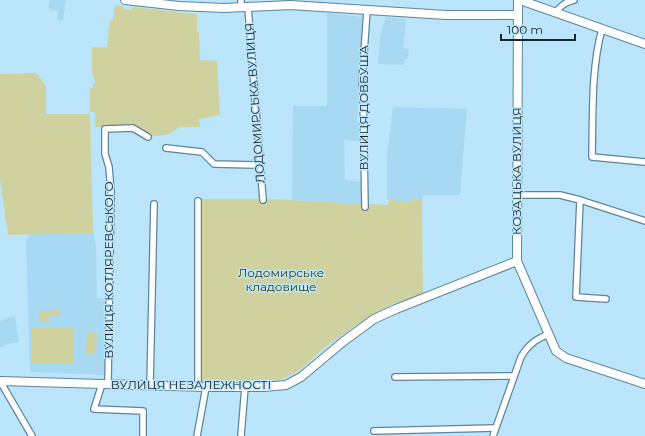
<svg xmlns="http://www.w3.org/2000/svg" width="645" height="436" font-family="Montserrat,sans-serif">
<rect width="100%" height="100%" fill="#bbe5fa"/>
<g fill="#a8d9f2">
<polygon points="50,0 66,0 63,21 57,20 58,11 51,10 48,7"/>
<polygon points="327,13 364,17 358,93 359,94 357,121 360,122 361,141 344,140 345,180 362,182 362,204 292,200 293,106 327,106"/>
<polygon points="386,17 406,19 403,48 409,49 408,59 405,59 404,65 378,64 380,37"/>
<polygon points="393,107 467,109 460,195 423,195 422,200 413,200 412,202 396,201 387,199 387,155"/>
<polygon points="94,233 95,244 96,244 97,298 107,298 105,375 30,372 26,241 30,234"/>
<polygon points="15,317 19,342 7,344 0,348 0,321 6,318"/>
</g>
<g fill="#cfd19e">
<polygon points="115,5 123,6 123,9 132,10 132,7 197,14 197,31 199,32 200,60 217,61 220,115 199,119 200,127 179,127 169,134 157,136 147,135 134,127 95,127 95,112 90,112 90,88 93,88 93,83 96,83 92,74 92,47 107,47 110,20 113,20"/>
<polygon points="36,73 46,86 46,114 90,114 93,233 8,235 0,180 0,74"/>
<path d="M200 199H269L388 205 389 199H396V201L412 202V200H422L423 294C413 298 403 300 393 304 370 315 349 330 328 345 310 359 302 373 279 380L201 382Z"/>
<polygon points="60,310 60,316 49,315 49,322 39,322 39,311"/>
<rect x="32" y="328" width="41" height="35"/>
<polygon points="87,332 97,333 96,353 86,353"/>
</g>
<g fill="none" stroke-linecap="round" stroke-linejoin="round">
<defs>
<g id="street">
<polyline points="241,7 241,0"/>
<polyline points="248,7 263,200"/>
<path d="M555 13C561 6 565 2 574 0"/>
<path d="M602 29C591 68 593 116 592 157L645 162"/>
<polyline points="166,148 202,152 214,164 260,165"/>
<polyline points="517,195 560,195 580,200 645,221"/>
<polyline points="580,200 576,297 606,299"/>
<polyline points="198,201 198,387"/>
<polyline points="365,207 363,92 362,82 367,10"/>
<polyline points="395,377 514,376"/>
<polyline points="0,381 32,436"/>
<polyline points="102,384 94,409 143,411 143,436"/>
<polyline points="108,384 111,192 109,167 105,154 105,129 133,128 148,137"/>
<polyline points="150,386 154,204"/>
<polyline points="374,431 495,428"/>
<polyline points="197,436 206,387"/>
<polyline points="241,436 245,387"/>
<path d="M493 436 521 357C528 345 536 339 549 334"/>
</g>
<g id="secondary">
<polyline points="125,0 179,6 224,8 290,5 446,15 518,15"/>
<polyline points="518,0 517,261 556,351 566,358 645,384"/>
<polyline points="0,381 206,387 263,387 286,385 301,377 344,341 374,319 396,309 517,261"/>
</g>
<polyline id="primary" points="520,0 645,44"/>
</defs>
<use href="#street" stroke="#5e8598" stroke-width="8"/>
<use href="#secondary" stroke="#5e8598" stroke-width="10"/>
<use href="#primary" stroke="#5e8598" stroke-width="10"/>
<use href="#street" stroke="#fff" stroke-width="5.5"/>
<use href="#secondary" stroke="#fff" stroke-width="8"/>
<use href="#primary" stroke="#fff" stroke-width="8"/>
</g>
<g text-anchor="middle" stroke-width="3" stroke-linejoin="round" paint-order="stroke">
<g font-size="12" fill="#17272f" stroke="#bbe5fa">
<text transform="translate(255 103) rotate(-94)" y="4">ЛОДОМИРСЬКА ВУЛИЦЯ</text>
<text transform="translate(364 108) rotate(-90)" y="4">ВУЛИЦЯ ДОВБУША</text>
<text transform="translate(517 171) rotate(-90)" y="4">КОЗАЦЬКА ВУЛИЦЯ</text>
<text transform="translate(109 270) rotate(-90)" y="4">ВУЛИЦЯ КОТЛЯРЕВСЬКОГО</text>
<text x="191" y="389">ВУЛИЦЯ НЕЗАЛЕЖНОСТІ</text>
</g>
<g font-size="12" fill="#3d3d00" stroke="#bbe5fa">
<text x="281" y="277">Лодомирське<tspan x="281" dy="14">кладовище</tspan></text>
</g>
</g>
<path d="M501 34v6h74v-6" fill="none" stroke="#17272f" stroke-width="2"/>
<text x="507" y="34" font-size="12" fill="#17272f" stroke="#bbe5fa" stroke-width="3" paint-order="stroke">100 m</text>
</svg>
